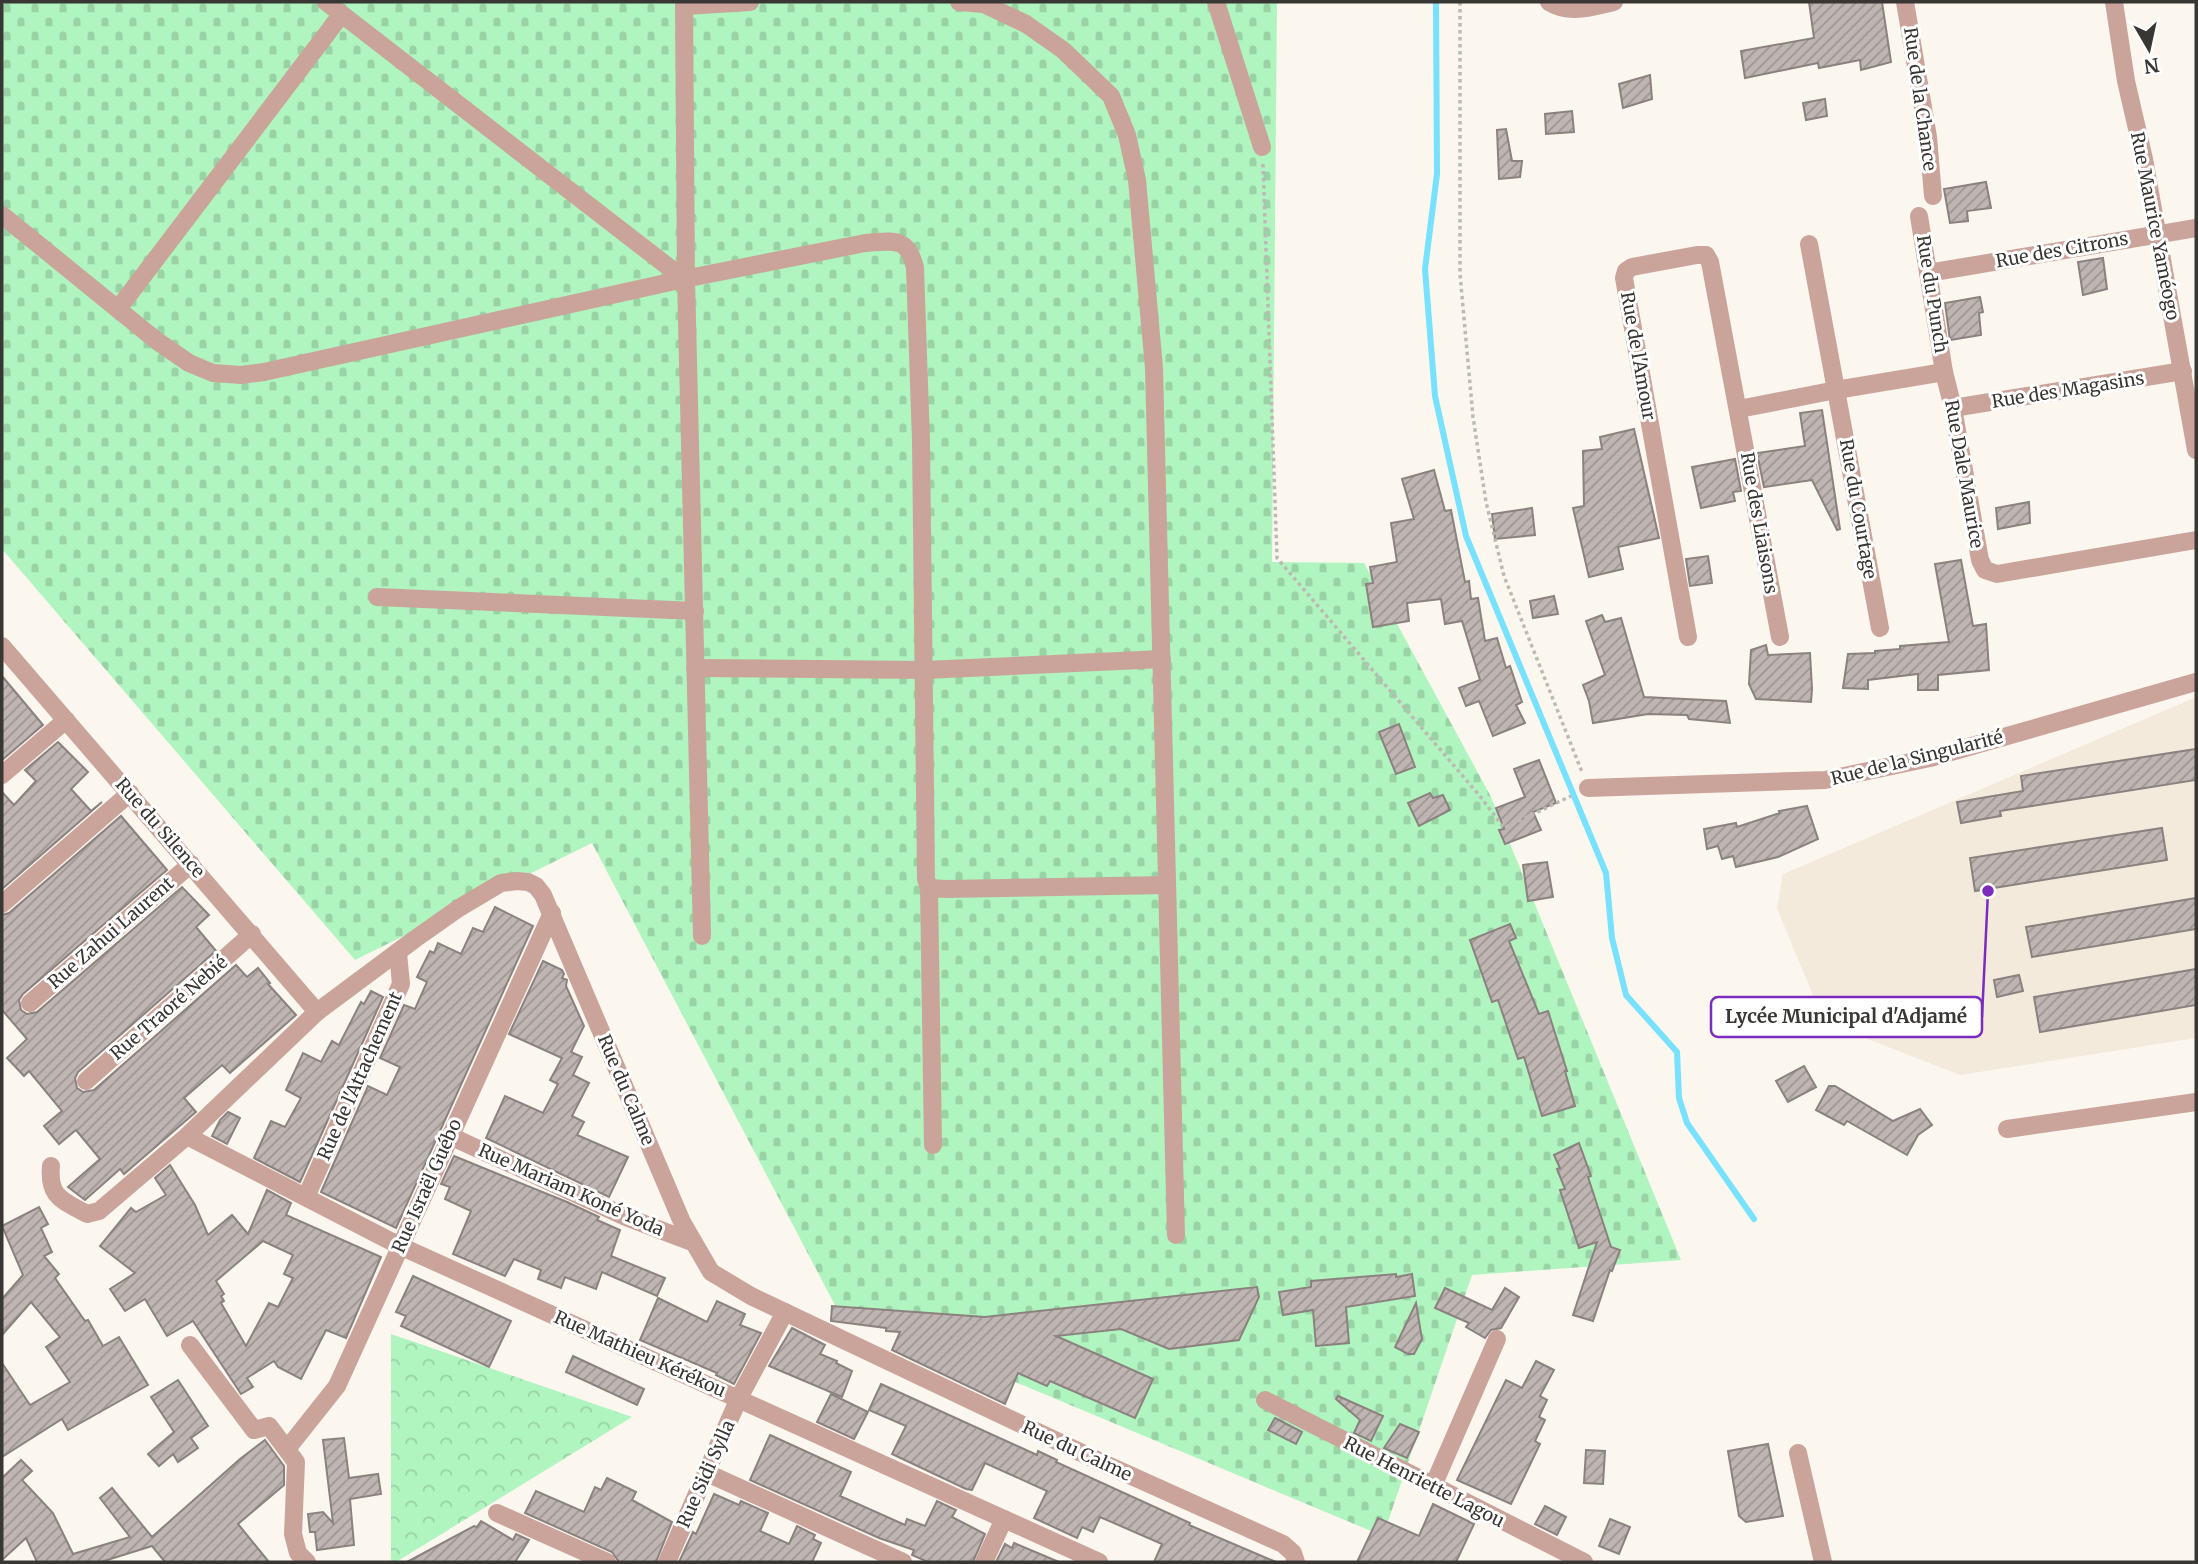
<svg xmlns="http://www.w3.org/2000/svg" width="2198" height="1564" font-family="Merriweather,serif">
<defs>
<pattern id="forest-crowns" width="20" height="18" patternUnits="userSpaceOnUse" patternTransform="scale(1.75)"><rect width="20" height="18" fill="#b0f4bf"/><path d="M2 6a3 3 0 1 1 6 0M12 15a3 3 0 1 1 6 0" fill="none" stroke="#98d2a5"/></pattern>
<pattern id="cemetery-stones" width="16" height="16" patternUnits="userSpaceOnUse" patternTransform="scale(1.75)"><rect width="16" height="16" fill="#b0f4bf"/><path d="M2 7V4a2 2 0 0 1 4 0v3zM10 15v-3a2 2 0 0 1 4 0v3z" fill="#98d2a5"/></pattern>
<pattern id="building-hatch" width="6" height="6" patternUnits="userSpaceOnUse" patternTransform="scale(1.75)"><rect width="6" height="6" fill="#bfb6b3"/><path d="M-1 1l2-2M0 6l6-6M5 7l2-2" fill="none" stroke="#9c9592"/></pattern>
</defs>
<rect width="100%" height="100%" fill="#fbf6ee"/>
<polygon fill="#f3eadc" points="2196,697 2196,1038 1960,1075 1824,1022 1777,908 1783,874"/>
<polygon fill="url(#forest-crowns)" points="391,1334 632,1417 396,1562 391,1562"/>
<polygon fill="url(#cemetery-stones)" points="2,2 1277,2 1272,562 1364,563 1490,795 1681,1260 1472,1275 1383,1536 836,1307 592,843 355,960 2,549"/>
<g fill="none" stroke-linecap="round" stroke-linejoin="round">
<polyline stroke="#78e1fd" stroke-width="6" points="1436,2 1437,174 1425,269 1435,396 1466,536 1606,873 1612,938 1626,995 1677,1052 1679,1098 1687,1123 1754,1219"/>
</g>
<g fill="url(#building-hatch)" stroke="#8b827f" stroke-width="2" fill-rule="evenodd">
<polygon points="1809,2 1882,2 1891,62 1861,70 1860,60 1819,68 1818,63 1745,78 1741,51 1814,38"/>
<polygon points="1650,75 1652,99 1623,108 1619,84"/>
<polygon points="1825,99 1827,116 1806,120 1803,103"/>
<polygon points="1572,111 1574,132 1546,134 1545,114"/>
<polygon points="1506,129 1512,161 1522,161 1520,177 1499,179 1497,130"/>
<polygon points="1986,182 1991,208 1967,211 1968,221 1950,223 1944,189"/>
<polygon points="2103,258 2107,289 2083,295 2078,262"/>
<polygon points="1980,297 1983,312 1979,313 1981,335 1950,340 1945,303"/>
<polygon points="1822,410 1840,529 1837,530 1812,480 1764,487 1757,453 1805,446 1800,413"/>
<polygon points="1634,429 1659,538 1618,547 1623,569 1589,577 1573,508 1584,506 1583,451 1602,449 1600,437"/>
<polygon points="1735,459 1741,491 1733,492 1735,501 1701,508 1692,467"/>
<polygon points="1434,470 1445,511 1451,510 1465,582 1469,581 1471,599 1478,598 1485,641 1497,638 1506,668 1510,666 1522,702 1516,705 1525,723 1493,736 1479,701 1466,706 1459,688 1480,680 1462,621 1445,624 1441,599 1407,603 1409,621 1373,627 1366,584 1373,583 1370,567 1397,562 1391,523 1414,519 1402,479"/>
<polygon points="2029,502 2030,523 1998,529 1996,508"/>
<polygon points="1532,508 1535,535 1495,539 1492,514"/>
<polygon points="1708,556 1712,583 1690,586 1686,559"/>
<polygon points="1961,560 1973,626 1986,624 1989,670 1938,675 1938,690 1918,690 1918,674 1868,680 1868,689 1843,688 1848,654 1875,653 1875,651 1900,649 1900,646 1949,642 1935,564"/>
<polygon points="1554,596 1558,614 1533,618 1530,601"/>
<polygon points="1602,615 1605,622 1621,618 1644,697 1726,701 1730,723 1689,719 1687,715 1648,714 1593,723 1589,701 1583,685 1605,675 1586,621"/>
<polygon points="1766,645 1768,655 1810,653 1812,689 1811,702 1756,699 1749,684 1751,650"/>
<polygon points="2,676 43,725 2,760"/>
<polygon points="1399,724 1415,767 1396,774 1379,732"/>
<polygon points="58,742 88,772 71,789 91,811 102,802 2,889 2,792 14,805 36,781 25,770"/>
<polygon points="2196,749 2196,780 2000,811 2001,816 1961,823 1957,802 2023,791 2021,776"/>
<polygon points="1539,760 1556,803 1533,812 1541,830 1505,844 1499,830 1504,829 1496,808 1525,797 1514,769"/>
<polygon points="1430,793 1433,798 1443,795 1450,810 1419,826 1408,803"/>
<polygon points="1807,806 1818,839 1778,857 1736,867 1733,856 1722,859 1718,846 1707,849 1704,829 1736,823 1737,827 1780,813 1779,811"/>
<polygon points="121,816 167,870 23,994 19,1000 21,1010 27,1014 37,1012 182,887 209,915 196,927 216,951 78,1072 75,1078 77,1088 83,1092 94,1090 236,965 247,977 258,968 270,983 268,984 296,1015 230,1073 222,1065 184,1098 196,1112 124,1174 120,1169 85,1200 68,1187 100,1159 76,1130 59,1144 44,1126 62,1111 29,1071 24,1076 7,1058 27,1039 2,1010 2,915 9,913"/>
<polygon points="2162,828 2167,860 1975,891 1970,858"/>
<polygon points="1547,862 1553,897 1528,901 1523,865"/>
<polygon points="2196,898 2196,929 2032,957 2026,927"/>
<polygon points="495,907 533,926 396,1228 321,1192 368,1086 387,1095 400,1067 380,1058 404,1005 415,1009 427,982 417,977 430,951 434,953 438,943 461,954 473,928 483,932"/>
<polygon points="1510,924 1516,938 1509,941 1539,1014 1548,1011 1567,1071 1565,1071 1575,1106 1542,1116 1524,1057 1518,1059 1498,1000 1492,1002 1470,940"/>
<polygon points="543,961 562,970 564,974 562,978 567,980 566,986 584,1026 571,1052 582,1057 573,1075 589,1083 572,1116 584,1122 577,1135 628,1157 609,1197 486,1138 505,1096 543,1113 558,1084 550,1080 562,1058 509,1034"/>
<polygon points="2196,969 2196,1005 2040,1032 2034,997"/>
<polygon points="2019,975 2023,991 1997,997 1994,980"/>
<polygon points="371,991 383,997 300,1182 254,1158 271,1121 285,1127 301,1098 286,1090 303,1053 321,1062 332,1041 339,1045 361,1002 364,1004"/>
<polygon points="1804,1066 1816,1087 1788,1102 1776,1081"/>
<polygon points="1829,1086 1835,1086 1893,1121 1920,1109 1932,1125 1918,1135 1907,1155 1847,1121 1844,1125 1816,1110"/>
<polygon points="228,1112 240,1118 227,1144 212,1136 220,1120"/>
<polygon points="1579,1143 1591,1176 1588,1177 1611,1247 1620,1250 1612,1271 1610,1270 1593,1321 1573,1315 1597,1242 1579,1248 1560,1190 1565,1189 1557,1169 1560,1168 1554,1155"/>
<polygon points="454,1156 567,1202 599,1217 597,1220 620,1230 611,1256 665,1278 657,1296 602,1272 596,1289 565,1277 561,1288 538,1279 541,1270 514,1259 505,1276 453,1254 471,1211 445,1199 450,1187 441,1184"/>
<path d="M170 1165 195 1205 208 1235 232 1215 248 1234 267 1190 291 1203 286 1215 381 1257 346 1338 326 1330 301 1379 278 1367 274 1361 247 1378 253 1387 241 1394 193 1321 167 1336 145 1299 125 1311 110 1289 135 1273 100 1246 131 1208 136 1212 166 1195 155 1178ZM263 1241 293 1255 284 1274 293 1278 278 1307 269 1303 246 1346 221 1303 224 1301 221 1296 224 1294 216 1281Z"/>
<polygon points="39,1207 48,1224 41,1228 52,1252 44,1256 59,1274 55,1278 85,1321 88,1320 103,1346 119,1337 148,1385 68,1430 62,1419 2,1457 2,1363 30,1405 70,1382 46,1347 60,1337 31,1302 2,1335 2,1299 23,1275 2,1226"/>
<polygon points="1396,1274 1396,1277 1412,1274 1415,1296 1346,1307 1349,1343 1316,1346 1313,1310 1283,1315 1279,1292 1311,1287 1311,1281"/>
<polygon points="413,1276 511,1321 489,1367 401,1326 406,1316 396,1312"/>
<polygon points="1257,1287 1259,1297 1239,1340 1169,1349 1121,1329 1056,1336 1153,1379 1135,1418 1050,1381 1047,1386 1018,1373 1005,1404 892,1350 900,1332 886,1331 886,1328 831,1321 832,1306 985,1317"/>
<polygon points="1445,1288 1492,1310 1505,1288 1519,1297 1501,1328 1491,1330 1485,1338 1466,1327 1469,1323 1435,1308"/>
<polygon points="658,1298 707,1322 717,1301 745,1314 740,1325 761,1333 734,1384 716,1375 717,1373 640,1340"/>
<polygon points="1416,1303 1422,1339 1414,1354 1408,1354 1395,1347"/>
<polygon points="792,1328 825,1345 820,1354 837,1361 836,1363 852,1371 842,1397 769,1366"/>
<polygon points="573,1356 644,1389 637,1405 566,1372"/>
<polygon points="1536,1361 1554,1370 1540,1396 1547,1400 1539,1417 1545,1420 1535,1441 1540,1444 1511,1504 1457,1480 1506,1380 1522,1388"/>
<polygon points="178,1380 208,1426 191,1438 198,1448 178,1462 173,1454 159,1466 148,1454 174,1432 151,1397"/>
<polygon points="881,1384 1037,1455 1038,1451 1057,1460 1056,1462 1190,1523 1189,1525 1276,1562 1154,1562 1162,1544 1100,1517 1093,1532 1082,1527 1077,1538 1034,1518 1047,1491 985,1463 972,1490 966,1489 892,1454 906,1426 869,1410"/>
<polygon points="831,1394 868,1412 854,1439 817,1422"/>
<polygon points="1338,1396 1383,1416 1371,1441 1354,1433 1360,1420 1336,1399"/>
<polygon points="1275,1418 1302,1432 1296,1444 1268,1430"/>
<polygon points="1400,1424 1419,1432 1407,1458 1384,1448"/>
<polygon points="770,1435 851,1472 840,1496 905,1525 907,1519 925,1526 937,1501 956,1510 952,1517 985,1534 973,1562 928,1562 912,1555 914,1550 879,1538 750,1480"/>
<polygon points="344,1438 349,1478 378,1474 381,1494 350,1499 354,1545 317,1550 315,1532 310,1532 308,1514 323,1512 333,1523 323,1440"/>
<polygon points="265,1440 284,1466 284,1485 238,1524 269,1562 165,1562 152,1546 101,1562 37,1562 26,1538 2,1560 2,1478 21,1460 32,1471 22,1480 53,1513 73,1554 130,1537 100,1498 112,1488 152,1537 240,1459"/>
<polygon points="1768,1444 1783,1516 1746,1522 1739,1516 1728,1451"/>
<polygon points="1586,1450 1605,1451 1603,1484 1584,1483"/>
<polygon points="607,1478 636,1492 632,1500 672,1522 656,1562 619,1562 612,1552 525,1513 536,1491 584,1512 595,1487 601,1490"/>
<polygon points="714,1494 739,1505 741,1501 768,1513 760,1531 789,1544 797,1526 815,1535 813,1539 821,1543 812,1562 679,1562 693,1532 696,1534"/>
<polygon points="1433,1504 1474,1524 1456,1562 1357,1562 1378,1518 1419,1536"/>
<polygon points="1545,1506 1566,1517 1557,1535 1535,1524"/>
<polygon points="1610,1519 1630,1527 1619,1554 1599,1546"/>
<polygon points="481,1521 513,1540 516,1534 529,1540 515,1562 407,1562 474,1526 477,1527"/>
<polygon points="1014,1543 1059,1562 996,1562 1005,1544 1012,1548"/>
</g>
<g fill="none" stroke-linecap="round" stroke-linejoin="round">
<g stroke="#bdb9b3" stroke-width="3.5" stroke-dasharray="3.5 3.5" stroke-linecap="butt">
<polyline points="1460,2 1460,274 1473,417 1486,502 1504,576 1582,772"/>
<polyline points="1263,164 1277,558 1479,795 1504,828 1571,796"/>
</g>
<g stroke="#caa49b" stroke-width="18">
<polyline points="326,2 684,279"/>
<polyline points="684,2 686,279 702,936"/>
<polyline points="959,2 984,4 1026,24 1063,50 1111,96 1127,135 1137,180 1154,368 1176,1235"/>
<polyline points="1216,2 1262,147"/>
<path d="M1549 2C1570 15 1591 7 1614 2"/>
<polyline points="1905,2 1928,137 1933,196"/>
<polyline points="2114,2 2126,81 2144,159 2196,450"/>
<polyline points="685,6 750,2"/>
<path d="M2 215 157 341 189 363 213 373 241 375 264 372 684 279 865 243C893 241 908 236 915 268L921 441 926 879 929 888 933 1145"/>
<polyline points="1919,216 1944,372"/>
<polyline points="1809,244 1880,628"/>
<polyline points="1928,273 2196,228"/>
<polyline points="118,309 341,15"/>
<polyline points="1953,408 2183,371"/>
<polyline points="1739,409 1836,390 1944,372 1953,408 1980,560 1985,570 1997,574 2196,540"/>
<polyline points="377,597 695,611"/>
<polyline points="1688,637 1624,278 1626,271 1632,267 1697,255 1706,255 1710,262 1780,637"/>
<polyline points="2,646 317,1012"/>
<polyline points="695,668 925,670 1162,659"/>
<polyline points="2,775 66,720"/>
<polyline points="1588,788 1825,780 1930,758 2196,682"/>
<polyline points="929,888 946,889 1166,885"/>
<polyline points="2,904 130,793"/>
<polyline points="30,1003 191,864"/>
<polyline points="86,1081 252,934"/>
<polyline points="2007,1129 2196,1102"/>
<polyline points="187,1136 400,1246 1099,1562"/>
<polyline points="450,1136 626,1217 692,1242"/>
<path d="M51 1166C48 1197 62 1200 87 1214L99 1211 187 1136 317 1012 415 939 459 908 501 883 517 881 528 882 536 886 543 895 682 1222 711 1272 751 1296 1105 1464 1283 1544 1293 1553 1296 1562"/>
<polyline points="306,1197 401,984 398,953"/>
<polyline points="190,1345 254,1430 269,1426 296,1462 293,1534 298,1553 307,1562"/>
<polyline points="1265,1400 1584,1562"/>
<polyline points="287,1449 337,1386 552,913"/>
<polyline points="1798,1453 1823,1562"/>
<polyline points="707,1473 903,1562"/>
<polyline points="1433,1486 1497,1339"/>
<polyline points="497,1513 607,1562"/>
<polyline points="667,1562 739,1398 785,1312"/>
<polyline points="984,1562 1004,1519"/>
</g>
</g>
<g text-anchor="middle" stroke-width="6" stroke-linejoin="round" paint-order="stroke">
<g font-size="18" fill="#393734" stroke="#fff">
<text transform="translate(1920 99) rotate(82)" y="6">Rue de la Chance</text>
<text transform="translate(2155 226) rotate(79)" y="6">Rue Maurice Yaméogo</text>
<text transform="translate(2062 250) rotate(-10)" y="6">Rue des Citrons</text>
<text transform="translate(1932 294) rotate(81)" y="6">Rue du Punch</text>
<text transform="translate(1638 356) rotate(80)" y="6">Rue de l'Amour</text>
<text transform="translate(2068 390) rotate(-9)" y="6">Rue des Magasins</text>
<text transform="translate(1964 474) rotate(80)" y="6">Rue Dale Maurice</text>
<text transform="translate(1858 509) rotate(80)" y="6">Rue du Courtage</text>
<text transform="translate(1759 523) rotate(80)" y="6">Rue des Liaisons</text>
<text transform="translate(1917 758) rotate(-14)" y="6">Rue de la Singularité</text>
<text transform="translate(160 828) rotate(49)" y="6">Rue du Silence</text>
<text transform="translate(111 933) rotate(-41)" y="6">Rue Zahui Laurent</text>
<text transform="translate(169 1008) rotate(-41)" y="6">Rue Traoré Nebié</text>
<text transform="translate(360 1076) rotate(-66)" y="6">Rue de l'Attachement</text>
<text transform="translate(626 1090) rotate(67)" y="6">Rue du Calme</text>
<text transform="translate(427 1186) rotate(-66)" y="6">Rue Israël Guébo</text>
<text transform="translate(571 1190) rotate(24)" y="6">Rue Mariam Koné Yoda</text>
<text transform="translate(640 1354) rotate(24)" y="6">Rue Mathieu Kérékou</text>
<text transform="translate(1077 1451) rotate(25)" y="6">Rue du Calme</text>
<text transform="translate(706 1474) rotate(-66)" y="6">Rue Sidi Sylla</text>
<text transform="translate(1424 1482) rotate(27)" y="6">Rue Henriette Lagou</text>
</g>
</g>
<path fill="none" stroke="#7b2cbf" stroke-width="2.5" d="M1988 891L1982 1017"/>
<circle fill="#7b2cbf" stroke="#fff" stroke-width="2.5" cx="1988" cy="891" r="7"/>
<rect fill="#fff" stroke="#7b2cbf" stroke-width="2.5" x="1711" y="997" width="271" height="40" rx="7"/>
<g font-size="19" text-anchor="middle" font-weight="bold" fill="#393734">
<text x="1846" y="1023">Lycée Municipal d'Adjamé</text>
</g>
<rect width="2198" height="1564" fill="none" stroke="#393734" stroke-width="7"/>
<g transform="translate(2149 49) rotate(171)" stroke="#ffffff" stroke-width="5" paint-order="stroke">
<path d="M0-5L12 26L0 18L-12 26Z" fill="#393734"/>
<text y="-10" font-size="19" font-weight="bold" text-anchor="middle" fill="#393734">N</text>
</g>
</svg>
